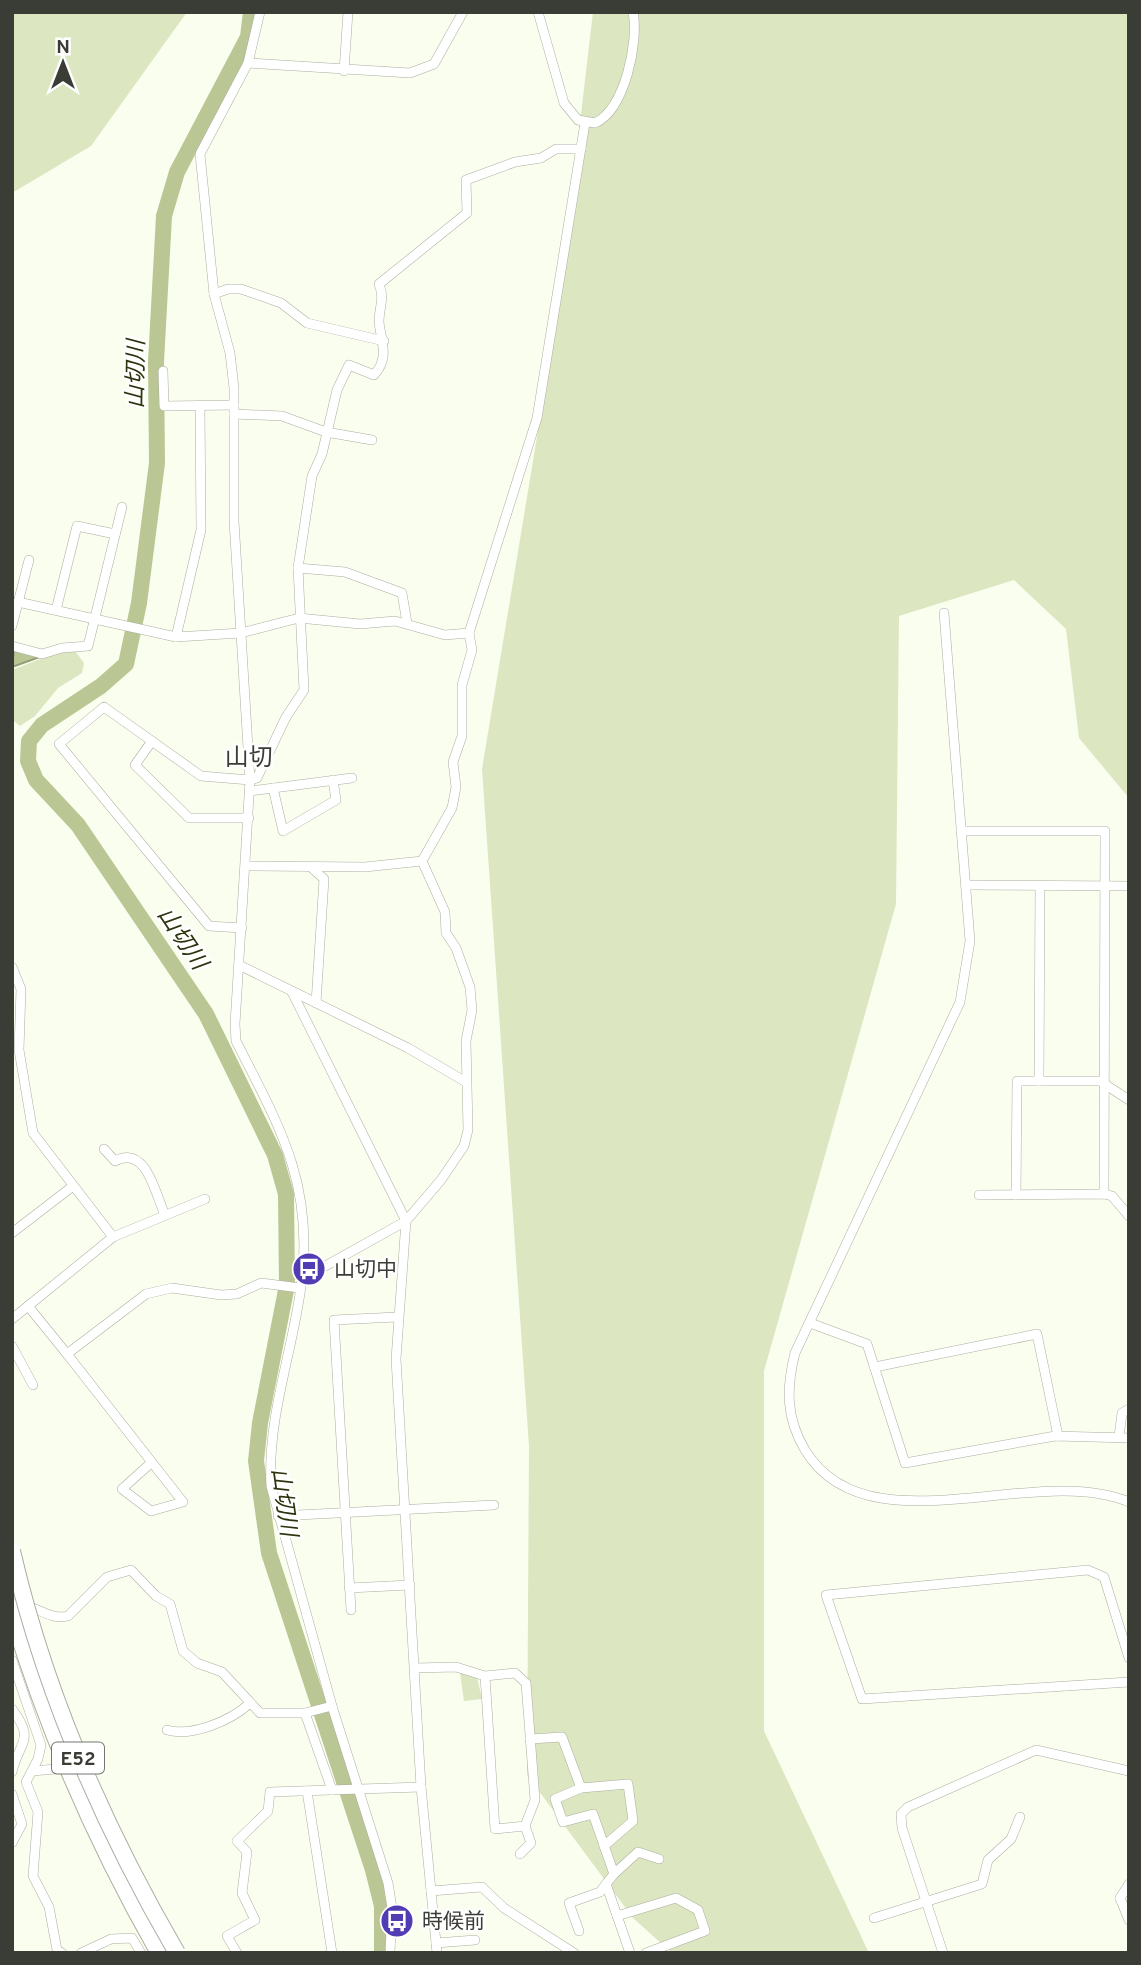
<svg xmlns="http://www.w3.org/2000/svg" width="1141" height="1965" font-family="Overpass,'Noto Sans JP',sans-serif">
<rect width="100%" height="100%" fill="#fafeef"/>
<g fill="#dce6c0">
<polygon points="12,12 187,12 91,146 12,193"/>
<polygon points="593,12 1129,12 1129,798 1079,738 1066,629 1014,580 899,616 896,904 764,1371 764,1731 869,1953 672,1953 633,1918 527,1775 529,1446 482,769 558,310"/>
<polygon points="75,651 84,663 82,673 58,688 35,716 20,726 14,721 12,670 58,652"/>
<polygon points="460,1673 477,1677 482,1699 464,1701"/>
</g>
<polygon fill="#bac794" stroke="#949d78" stroke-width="2" points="14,650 40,657 12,667"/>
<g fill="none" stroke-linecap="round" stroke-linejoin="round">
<polyline stroke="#bac794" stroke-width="16" points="251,12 248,37 177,172 164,216 156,362 157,463 139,603 126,664 101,686 42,725 29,741 28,761 36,780 78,825 206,1014 275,1155 286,1194 287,1285 260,1423 256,1461 269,1553 373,1870 382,1906 382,1953"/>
<defs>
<g id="street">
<path d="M260 12 248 63 200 154 214 294 230 353 234 388V521L250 780 235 1024 236 1041C278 1124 313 1181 302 1279 294 1349 267 1415 271 1486L332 1706 388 1883 392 1908 390 1953"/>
<path d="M538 12 564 103 578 120 595 123C625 110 639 41 633 12"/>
<polyline points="248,63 410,73 434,64 463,12"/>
<polyline points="344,71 348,12"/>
<polyline points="214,294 228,289 241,289 281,303 307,323 384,341"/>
<polyline points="163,371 164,406 234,405"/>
<polyline points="234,414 282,416 326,432 372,440"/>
<polyline points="298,568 345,572 402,593 407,623"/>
<polyline points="18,602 176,637 241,633 299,618 360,624 395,621 445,635 469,633"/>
<polyline points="56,610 77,526 115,534"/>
<path d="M944 613 970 941 960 1002 795 1353C786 1389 786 1418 805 1450 867 1552 1033 1462 1129 1502"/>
<polyline points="12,626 29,560"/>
<polyline points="176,637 201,530 200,405"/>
<polyline points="12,646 42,654 62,648 88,646 122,507"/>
<polyline points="152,741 135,765 189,818 249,818"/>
<polyline points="273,788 283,831 336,800 333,780"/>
<polyline points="250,791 352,778"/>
<polyline points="961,831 1105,831 1104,1194"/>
<polyline points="422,861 452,808 456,787 453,762 462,736 462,685 472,650 469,633 537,418 585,123"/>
<polyline points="247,866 365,867 422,861"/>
<polyline points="312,868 324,879 316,1003"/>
<polyline points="966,885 1129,886"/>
<path d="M242 928 209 926 59 744 104 707 201 776 250 780 257 778 286 717 304 690 298 568 312 476 322 454 337 390 349 365 374 375C390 358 381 341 379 322 379 307 385 299 379 284L467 213 466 180 515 162 541 158 556 149H581"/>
<polyline points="239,965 408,1048 466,1082"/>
<polyline points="12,967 21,989 19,1050 33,1133 113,1237"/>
<polyline points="292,992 406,1221 396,1359 421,1787 437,1953"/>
<polyline points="1039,1081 1040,885"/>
<polyline points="1103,1083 1129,1100"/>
<path d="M104 1149 115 1161C146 1144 155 1193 165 1215"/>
<polyline points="979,1195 1104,1194 1112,1196 1129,1216"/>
<polyline points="1016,1195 1017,1081 1103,1081"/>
<polyline points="12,1233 73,1186"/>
<polyline points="302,1279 406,1221 441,1180 464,1146 468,1130 466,1041 472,1010 470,987 456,948 446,933 445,912 422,861"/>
<polyline points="28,1306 67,1354 146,1294 172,1288 221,1295 237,1294 261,1283 300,1288"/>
<polyline points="12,1319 113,1237 205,1199"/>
<polyline points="810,1323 867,1344 905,1463 1055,1436 1129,1438"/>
<polyline points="12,1346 33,1385"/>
<polyline points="67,1354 183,1502 151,1511 122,1489 152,1462"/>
<polyline points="875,1367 1037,1334 1058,1436"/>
<polyline points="1119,1437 1122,1413 1129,1409"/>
<polyline points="278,1516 494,1505"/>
<polyline points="349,1588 410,1585"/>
<path d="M12 1604C33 1602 48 1621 68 1616L107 1577 131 1570 156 1596 170 1604 183 1651 197 1663 222 1672 260 1713H305L332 1706"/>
<polyline points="351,1610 334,1320 397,1317"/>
<polyline points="1129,1658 1104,1577 1088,1570 826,1595 862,1699 1129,1682"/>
<polyline points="12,1660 41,1745 38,1759 26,1782 38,1812 33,1876 49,1907 57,1950 62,1953"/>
<polyline points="415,1668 456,1667 485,1676 515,1673 526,1683 535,1800 525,1826 495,1829 485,1676"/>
<path d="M12 1709C36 1741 19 1741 12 1772"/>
<polyline points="305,1713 332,1790"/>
<path d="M167 1730C192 1737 230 1721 249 1704"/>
<polyline points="530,1739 562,1737 581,1788 555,1799 563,1822 593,1814 614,1874 606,1884 630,1953"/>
<polyline points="32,1771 56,1769"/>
<polyline points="581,1788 628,1784 633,1821 604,1846"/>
<polyline points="307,1791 332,1953"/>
<polyline points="12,1794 22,1824 12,1843"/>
<polyline points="520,1854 531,1843 525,1826"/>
<polyline points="614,1874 638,1852 659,1859"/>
<polyline points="1129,1884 1120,1898 1129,1920"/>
<polyline points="431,1891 482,1887 504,1908 574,1953"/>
<polyline points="617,1916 676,1898 698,1910 705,1931 646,1953"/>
<polyline points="874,1918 982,1884 988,1860 1011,1839 1020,1817"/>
<polyline points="579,1931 569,1903 600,1892 606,1884"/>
<polyline points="436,1943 475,1940"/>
<polyline points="81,1953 111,1939 132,1938 141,1953"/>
<polyline points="237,1953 227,1936 255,1920 242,1893 247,1852 237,1841 268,1811 270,1792 421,1787"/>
<polyline points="943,1953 902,1828 901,1814 908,1807 1036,1750 1129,1771"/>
</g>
<path id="highway" d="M12 1613C48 1733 97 1844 159 1953"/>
</defs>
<use href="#street" stroke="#aaaea0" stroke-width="10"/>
<use href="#highway" stroke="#aaaea0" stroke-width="18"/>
<use href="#street" stroke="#fff" stroke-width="9"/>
<use href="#highway" stroke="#fff" stroke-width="16"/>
<defs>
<path id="highway-bridge" d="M12 1551C45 1694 103 1826 177 1953"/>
</defs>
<use href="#highway-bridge" stroke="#aaaea0" stroke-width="18" stroke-linecap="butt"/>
<use href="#highway-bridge" stroke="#fff" stroke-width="16"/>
</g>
<defs>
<symbol id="bus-disc" viewBox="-11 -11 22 22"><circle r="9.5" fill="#513cb4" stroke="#fff"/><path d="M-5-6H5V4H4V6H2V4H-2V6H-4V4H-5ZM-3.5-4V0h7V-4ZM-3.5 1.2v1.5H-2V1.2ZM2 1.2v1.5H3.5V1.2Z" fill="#fff"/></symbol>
</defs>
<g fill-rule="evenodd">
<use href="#bus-disc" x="290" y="1250" width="38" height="38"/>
<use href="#bus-disc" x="378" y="1902" width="38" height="38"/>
</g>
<g text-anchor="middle" stroke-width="5" stroke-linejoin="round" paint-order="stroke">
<rect fill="#fff" stroke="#757672" stroke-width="2" x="52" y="1742.5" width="52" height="31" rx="5"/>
<g font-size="19" font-weight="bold" fill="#3a3c36">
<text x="78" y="1765">E52</text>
</g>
<g font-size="21" fill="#3a3c36" stroke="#fff" text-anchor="start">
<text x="334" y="1276">山切中</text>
<text x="422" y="1928">時候前</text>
</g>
<g font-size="23" font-style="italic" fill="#2c340d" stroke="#fff">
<text transform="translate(135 374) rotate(-89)" y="8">山切川</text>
<text transform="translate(183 938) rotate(56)" y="8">山切川</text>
<text transform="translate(285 1502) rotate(82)" y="8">山切川</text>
</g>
<g font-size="24" fill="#3a3c36" stroke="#fff">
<text x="249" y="765">山切</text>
</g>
</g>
<rect width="1141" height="1965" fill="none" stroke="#3a3c36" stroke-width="28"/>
<g transform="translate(63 63)" stroke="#ffffff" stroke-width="5" paint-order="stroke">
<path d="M0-5L12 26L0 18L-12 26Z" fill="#3a3c36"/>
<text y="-10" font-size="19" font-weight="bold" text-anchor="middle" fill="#3a3c36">N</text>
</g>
</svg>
